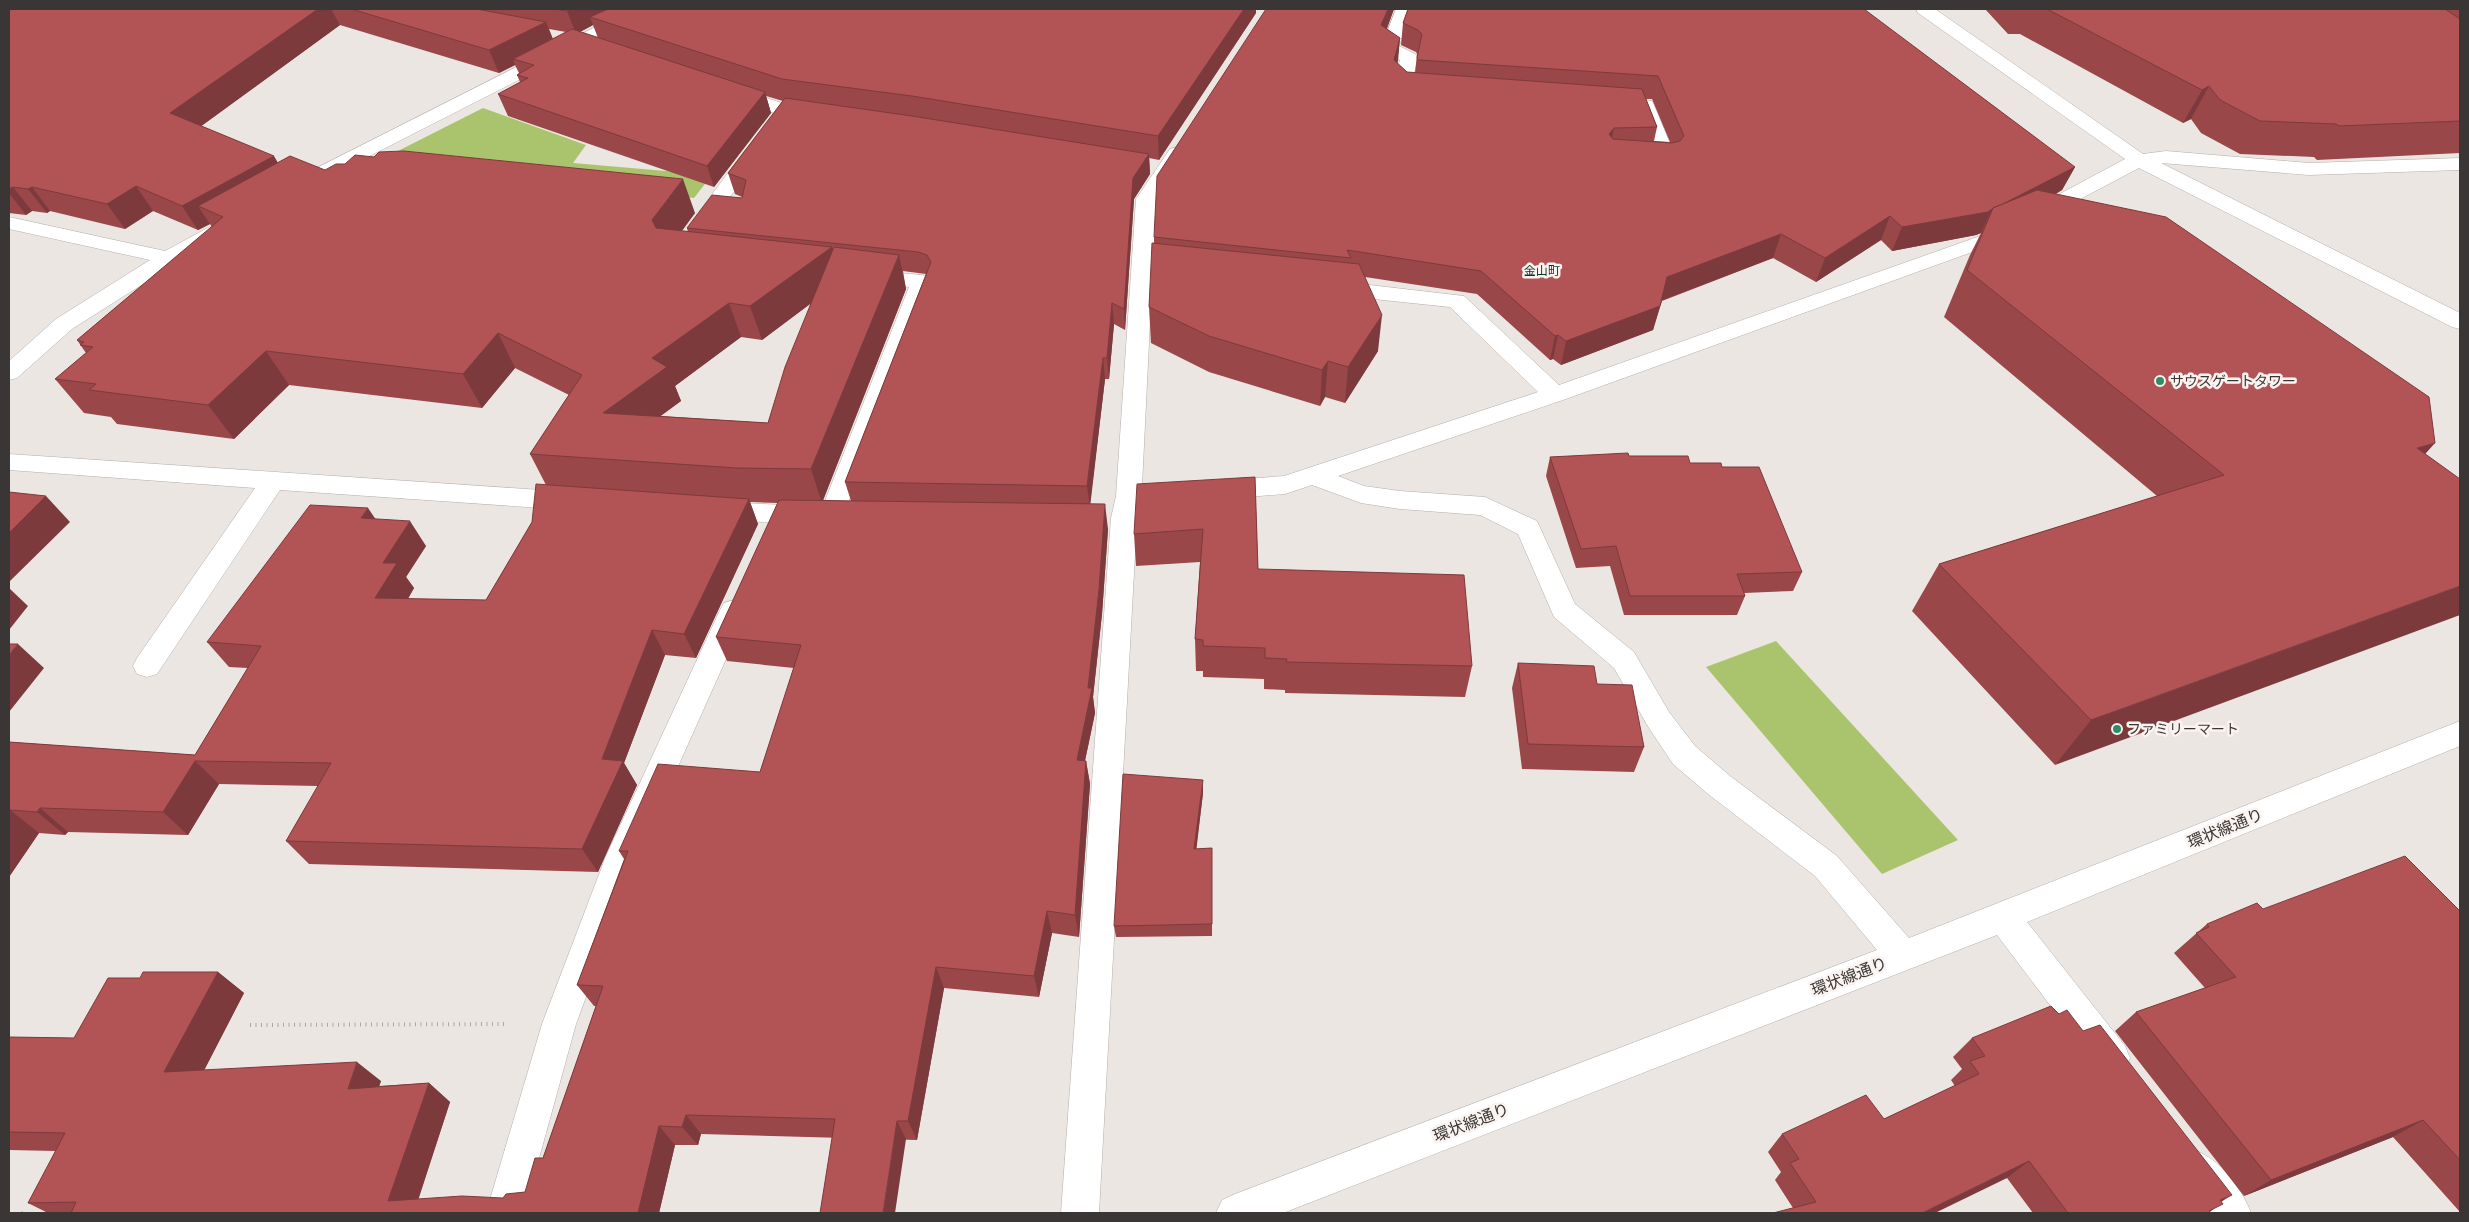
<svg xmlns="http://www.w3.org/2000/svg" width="2469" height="1222" font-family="'Varela Round','Noto Sans JP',sans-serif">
<rect width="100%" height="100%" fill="#ece6e3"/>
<g fill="#aac46d">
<polygon points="483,108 586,145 573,163 712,175 694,198 537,181 386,157"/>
<polygon points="1776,641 1958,840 1882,874 1706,667"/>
</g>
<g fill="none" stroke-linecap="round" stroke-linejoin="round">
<defs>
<g id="minor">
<polygon points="631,9 652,9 650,13 299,192 292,194 285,192 282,188 285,184"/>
<path d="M1396 9H1412L1399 46 1415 54 1418 58 1412 81 1432 86 1435 90 1432 94C1419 97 1402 95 1394 83L1400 60 1381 48Z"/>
<polygon points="1916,9 1935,9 2143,154 2166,151 2309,163 2460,158 2460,170 2309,175 2161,163 2460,313 2460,329 2452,327 2139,168 1997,243 1563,400 1338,476 1364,486 1400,491 1485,497 1537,521 1575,604 1634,652 1669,712 1695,746 1730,776 1837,856 1909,938 2460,721 2460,746 2027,922 2125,1046 2130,1058 2125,1070 2112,1075 2099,1070 1997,935 1283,1213 1216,1213 1222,1200 1235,1194 1877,950 1815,876 1708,794 1673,764 1649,728 1614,668 1554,617 1518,534 1480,515 1400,509 1361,503 1312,485 1285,494 1219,499 1210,496 1206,490 1210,484 1219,481 1284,476 1538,392 1450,307 1335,295 1327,293 1324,288 1327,283 1335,281 1464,296 1559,385 1983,235 2125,159 1918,13"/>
<path d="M733 87 788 105 822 110 824 114 822 118C795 125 752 105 727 97L724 93 727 89Z"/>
<polygon points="1638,99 1652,101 1654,105 1676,158 1673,162 1638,162 1635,158 1638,154 1654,152 1638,111 1631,109 1629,105 1631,101"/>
<polygon points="753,147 760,149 763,153 706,229 699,231 692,229 689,225 746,149"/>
<polygon points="1177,147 1184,149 1187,153 1156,199 1142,486 1174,484 1183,487 1187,493 1183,499 1140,504 1137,518 1099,1213 1061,1213 1111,518 1116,496 1136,199 1170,149"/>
<polygon points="9,217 165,251 213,225 220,223 227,225 230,229 227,233 176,263 72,329 17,378 9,380 9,361 56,319 150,260 9,229"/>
<polygon points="866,270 922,275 930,277 933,282 841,521 832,524 823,521 821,518 819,521 810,524 718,520 709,517 705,511 709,505 718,502 810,506 821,511 909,287 858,281 855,276 858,271"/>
<polygon points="9,454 571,492 580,495 584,501 580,507 571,510 280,490 157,674 147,677 137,674 133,666 137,658 255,488 9,470"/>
<polygon points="734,600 744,603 748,610 638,856 576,1024 524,1213 486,1213 542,1024 606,856 720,610 724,603"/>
<path d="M2199 1152C2221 1161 2243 1191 2251 1213H2208L2186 1184 2180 1171 2186 1158Z"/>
</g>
</defs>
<use href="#minor" stroke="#b4aeab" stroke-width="1"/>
<g stroke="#aca7a4" stroke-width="4" stroke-dasharray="1 4.5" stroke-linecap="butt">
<polyline points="250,1025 507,1024"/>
<polyline points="23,1213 25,1210"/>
</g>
<use href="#minor" fill="#fff" fill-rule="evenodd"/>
</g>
<g fill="#994749" fill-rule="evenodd">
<path d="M9 9H1256V13L1159 160 1149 158 1150 174 1134 199 1125 330 1114 324 1109 379H1105L1090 504 1108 529 1102 614 1093 697 1095 713 1085 761H1086L1090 784 1079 937 1052 933 1039 997 944 988 917 1140 701 1134 698 1145H675L659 1213H48L28 1203 56 1151 9 1150V1037L74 1038 140 978 218 972 244 993 204 1070 381 1081 379 1086 429 1083 450 1102 418 1199 503 1198 525 1192 543 1158 596 1006H594L577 985 624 859 619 851 760 772 794 668 727 661 716 637 778 503 750 502 758 524 696 658 665 655 624 763 637 785 598 872 309 864 286 841 318 786 219 784 188 835 68 832 65 835 39 833 9 877V742L195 755 248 668 229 667 207 642 375 519 426 546 406 577 414 588 408 599 486 600 532 522 546 485 530 454 569 395 515 368 482 408 289 385 234 439 117 424 111 417 84 413 55 379 86 353 77 340 212 227 210 224 198 230 153 211 125 229 50 211 47 213 32 211 26 215 9 213ZM340 25 499 73 515 65 519 73 517 75 520 82 498 94 508 116 714 187 771 113 766 96 783 101 728 173 735 194 742 197V198L687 228 688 232 682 231 695 213 325 170 277 162 201 126ZM593 25 598 38 580 32ZM549 29 566 32 553 39ZM903 271 926 274 845 482 851 501 823 500 906 289ZM811 303 768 423 660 416 681 401 675 386 741 337 762 340Z"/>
<path d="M1394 9 1387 29 1400 38 1397 63 1407 72 1415 73 1417 54 1416 52 1401 45 1403 23 1408 9 2075 167 2062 190 2056 194 2429 397 2055 765 1912 611 1939 564 2157 496 1944 317 1970 255 1981 233 1976 235 1892 251 1881 240 1816 282 1773 258 1662 301 1653 330 1561 365 1553 359 1550 360 1477 294 1365 277 1378 351 1345 403 1325 397 1320 406 1209 372 1151 343 1149 307 1154 243V237ZM1646 99H1652L1670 142 1654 141 1657 127Z"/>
<polygon points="1985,9 2460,9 2460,153 2317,160 2314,157 2240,154 2201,133 2191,119 2183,123 2020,34 2008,34"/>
<polygon points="1629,456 1722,467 1802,572 1793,591 1744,593 1745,596 1737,615 1624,615 1610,566 1576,568 1546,476 1550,457"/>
<polygon points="1255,477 1258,569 1472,666 1465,697 1285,693 1285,690 1264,689 1264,679 1203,677 1203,671 1196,671 1195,639 1200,562 1136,566 1134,534"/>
<polygon points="1518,663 1597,684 1644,747 1634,772 1522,769 1512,688"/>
<polygon points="1203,793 1196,849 1212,848 1212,936 1116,937 1114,926"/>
<polygon points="2263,909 2460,911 2460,1212 2393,1137 2244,1196 2115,1031 2136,1012 2205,988 2174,953 2207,924"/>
<polygon points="1972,1038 2221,1202 2210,1212 2211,1213 2033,1213 2007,1178 1793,1208 1775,1180 1781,1172 1768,1152 1782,1134 1884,1119 1955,1086 1951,1080 1962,1069 1953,1057"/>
</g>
<g fill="#7d3a3c">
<polygon points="318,9 331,9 340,25 185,138 170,113"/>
<polygon points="572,9 627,9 590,17 593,25 576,34 567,11"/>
<polygon points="1244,9 1256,9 1256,13 1159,160 1158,136"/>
<polygon points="1388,9 1394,9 1379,47 1381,25"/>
<polygon points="546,22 555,45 513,59 515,65 499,73 489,50"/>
<polygon points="1400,38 1398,61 1392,83 1394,60"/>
<polygon points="2209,86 2191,119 2183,123 2202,90"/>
<polygon points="765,92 771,113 714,187 707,166"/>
<polygon points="1614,128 1609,151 1609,134"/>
<polygon points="1149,154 1150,174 1134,199 1125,330 1124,309 1133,178"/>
<polygon points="274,156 288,180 198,206 210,224 198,230 182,206"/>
<polygon points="2075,167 2062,190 1983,232 1992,209"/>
<polygon points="683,179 695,213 664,254 652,220"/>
<polygon points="136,186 153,211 125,229 107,204"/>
<polygon points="13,187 32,211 26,215 9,193 9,189"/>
<polygon points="32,187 50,211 47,213 28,189"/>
<polygon points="1992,209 1981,233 1976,235 1892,251 1902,227"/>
<polygon points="1890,216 1881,240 1816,282 1825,258"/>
<polygon points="1781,234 1773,258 1660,301 1667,277"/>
<polygon points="832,247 841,281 762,340 750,306"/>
<polygon points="899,255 906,289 822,503 811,469"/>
<polygon points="729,303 741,337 675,386 681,401 619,447 603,413 652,358"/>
<polygon points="1112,303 1114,324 1109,379 1107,358"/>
<polygon points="1660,306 1653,330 1561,365 1566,341"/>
<polygon points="1382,315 1378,351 1345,403 1348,367"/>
<polygon points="498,333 515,368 482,408 463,374"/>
<polygon points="1558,335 1553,359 1550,360 1555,336"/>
<polygon points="266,351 289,385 234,439 208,405"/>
<polygon points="1103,358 1105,379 1090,507 1087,486"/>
<polygon points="1328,361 1325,397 1320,406 1322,370"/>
<polygon points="2435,443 2393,490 2417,448"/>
<polygon points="46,496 70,522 9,582 9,533"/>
<polygon points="749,499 758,524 696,658 684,634"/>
<polygon points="1105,504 1108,529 1102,614 1093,697 1095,713 1080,784 1077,760 1088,688"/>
<polygon points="368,508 385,533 361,518"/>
<polygon points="410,521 426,546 406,577 414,588 393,623 375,598 383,563"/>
<polygon points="2460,586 2460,615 2055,765 2091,720"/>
<polygon points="9,588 28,606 9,630"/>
<polygon points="652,630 665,655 624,763 637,785 598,872 582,849 602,759"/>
<polygon points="18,644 44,668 9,712 9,655"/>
<polygon points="195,761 219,784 188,835 163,812"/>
<polygon points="1086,761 1090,784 1079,937 1075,915"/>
<polygon points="1203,780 1203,793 1195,861 1194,849"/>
<polygon points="40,808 68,832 65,835 37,812"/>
<polygon points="10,810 39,833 9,877 9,812"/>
<polygon points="1047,911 1052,933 1039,997 1034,976"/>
<polygon points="936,967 944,988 917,1140 908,1121"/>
<polygon points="218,972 244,993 193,1092 164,1072"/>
<polygon points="357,1062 381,1081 372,1108 348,1089"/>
<polygon points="429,1083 450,1102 414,1213 388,1201"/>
<polygon points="686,1115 701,1134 698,1145 682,1127"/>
<polygon points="2423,1120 2393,1137 2244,1196 2271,1180"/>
<polygon points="897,1121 906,1139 895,1213 883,1213"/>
<polygon points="659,1126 675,1145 659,1213 638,1213"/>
<polygon points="2029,1161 2007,1178 1935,1213 1922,1213"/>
<polygon points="2232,1195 2205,1212 2220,1200"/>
</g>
<g fill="#b25355" stroke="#7d3a3c">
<polygon points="9,9 318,9 170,113 274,156 182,206 136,186 107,204 32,187 28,189 13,187 9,189"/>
<polygon points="351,9 477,9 546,22 489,50"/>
<polygon points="555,9 572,9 567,11"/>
<polygon points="608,9 1244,9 1158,136 912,96 782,79 590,17"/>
<polygon points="1266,9 1388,9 1381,25 1400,38 1394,60 1407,72 1642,89 1657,127 1614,128 1609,134 1613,139 1672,143 1680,141 1684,136 1658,76 1419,60 1417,58 1422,34 1418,30 1403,23 1408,9 1864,9 2075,167 2003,204 1993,208 1992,209 1988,212 1902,227 1890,216 1825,258 1781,234 1667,277 1660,306 1566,341 1558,335 1555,336 1481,271 1347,250 1351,258 1154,237 1157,176"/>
<polygon points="2047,9 2445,9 2460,19 2460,121 2339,126 2336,124 2260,121 2220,100 2209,86 2202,90"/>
<polygon points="572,29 765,92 707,166 498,94 528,78 517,75 534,65 513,59"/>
<polygon points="785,98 912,116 1149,154 1133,178 1124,309 1112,303 1107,358 1103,358 1087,486 845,482 931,262 927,255 918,252 687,228 712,195 742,198 746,180 728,173"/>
<polygon points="404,151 683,179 652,220 656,228 832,247 750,306 729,303 652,358 667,367 603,413 768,423 785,367 834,247 899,255 811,469 736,468 530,454 582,375 498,333 463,374 266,351 208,405 89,390 96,384 55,379 93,347 80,345 84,342 77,340 223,217 198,206 290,156 325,170 336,164 345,164 355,155 374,157 379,152"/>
<polygon points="2037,190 2166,217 2429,397 2435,443 2417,448 2460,479 2460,586 2091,720 1939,564 2224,475 1967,270 1993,208"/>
<polygon points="1152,243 1359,264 1382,315 1348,367 1328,361 1322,370 1209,336 1149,307"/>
<polygon points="1628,453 1629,456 1688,456 1690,463 1721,463 1722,467 1759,467 1802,572 1737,574 1745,596 1630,596 1616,546 1581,549 1550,457"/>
<polygon points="1255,477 1258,569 1464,575 1472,666 1286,662 1287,659 1265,658 1265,648 1203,646 1203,640 1195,639 1203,529 1134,534 1137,484"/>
<polygon points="536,484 749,499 684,634 652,630 602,759 623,761 582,849 286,841 331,763 195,761 163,812 40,808 37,812 10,810 9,812 9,742 195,755 261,646 207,642 310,505 368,508 361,518 410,521 383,563 397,563 375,598 486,600 532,522"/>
<polygon points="9,492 46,496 9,533"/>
<polygon points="779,500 1105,504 1099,590 1088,688 1092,688 1077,760 1086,761 1075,915 1047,911 1034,976 936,967 908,1121 897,1121 883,1213 820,1213 835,1119 686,1115 682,1127 659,1126 638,1213 71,1213 76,1202 28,1203 65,1133 9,1132 9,1037 74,1038 108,978 140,978 143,972 218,972 164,1072 357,1062 348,1089 429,1083 388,1201 462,1196 503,1198 506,1194 525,1192 535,1158 543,1158 603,986 577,985 628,851 619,851 658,764 760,772 801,645 716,637"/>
<polygon points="9,644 18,644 9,655"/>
<polygon points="1518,663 1594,666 1597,684 1632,685 1644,747 1528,744"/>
<polygon points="1123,774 1203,780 1194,849 1212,848 1212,924 1114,926"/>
<polygon points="2405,856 2460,911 2460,1160 2423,1120 2271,1180 2136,1012 2236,977 2196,933 2209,927 2207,924 2257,903 2263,909"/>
<polygon points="2051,1006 2059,1014 2067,1010 2083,1031 2100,1025 2232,1195 2220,1200 2223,1204 2209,1211 2211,1213 2068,1213 2029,1161 1922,1213 1773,1213 1816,1202 1790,1163 1799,1159 1782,1134 1866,1095 1884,1119 1979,1074 1970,1061 1985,1056 1972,1038"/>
</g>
<g fill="#2e8d66" stroke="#faf3f0" stroke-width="2">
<circle cx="2160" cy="381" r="5"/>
<circle cx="2117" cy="729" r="5"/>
</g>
<g text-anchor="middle" stroke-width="5" stroke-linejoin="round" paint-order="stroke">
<g font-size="12" fill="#053523" stroke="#faf3f0">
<text x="1542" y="275">金山町</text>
</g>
<g font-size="14" fill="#393635" stroke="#faf3f0" text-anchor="start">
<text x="2170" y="386">サウスゲートタワー</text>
<text x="2127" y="734">ファミリーマート</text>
</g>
<g font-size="16" fill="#393635" stroke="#faf3f0">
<text transform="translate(2225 828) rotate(-22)" y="6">環状線通り</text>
<text transform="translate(1849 976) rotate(-21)" y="6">環状線通り</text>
<text transform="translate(1471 1122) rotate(-21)" y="6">環状線通り</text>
</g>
</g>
<rect width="2469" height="1222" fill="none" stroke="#393635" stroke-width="20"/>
</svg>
